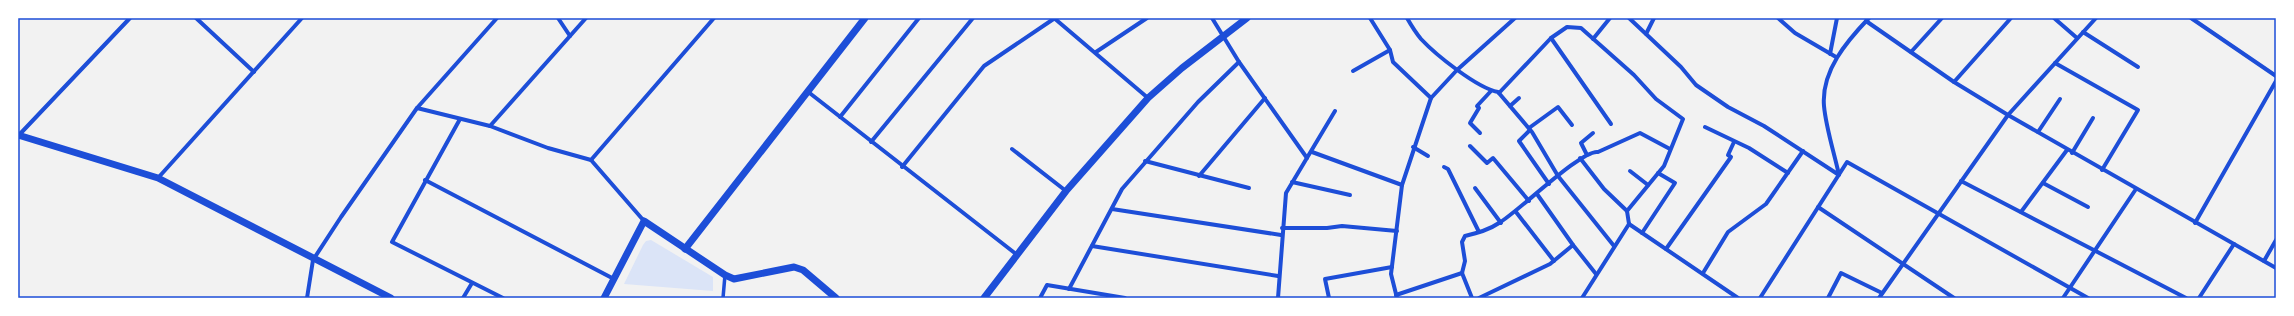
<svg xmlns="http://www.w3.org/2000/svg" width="2294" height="316" font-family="Spectral,serif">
<rect width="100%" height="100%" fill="#f2f2f2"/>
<polygon fill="#dbe4f7" points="651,240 713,277 713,291 624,284 643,245 646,241"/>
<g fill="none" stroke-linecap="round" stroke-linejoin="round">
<polyline stroke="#1d4ed8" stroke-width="3.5" points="723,298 725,275"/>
<g stroke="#1d4ed8" stroke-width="4">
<polyline points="196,18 254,72"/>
<polyline points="558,18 570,36"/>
<polyline points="1054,18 1148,98"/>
<polyline points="1212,18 1239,62 1307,158"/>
<polyline points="1370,18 1390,50 1393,62 1431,98"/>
<path d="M1407 18C1411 25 1416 33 1421 39 1436 55 1477 88 1498 92L1532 132 1558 176 1614 246"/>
<path d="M1629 18 1681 67 1696 85 1728 107 1764 126 1839 175C1834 152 1826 128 1824 106 1821 71 1847 41 1869 18"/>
<polyline points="1778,18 1795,33 1836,57"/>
<polyline points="2054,18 2077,38"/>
<polyline points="2191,18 2276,76"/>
<polyline points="1866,21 1954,82 2008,115 2276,268"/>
<polyline points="2083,32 2138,67"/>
<polyline points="1646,34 1654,18"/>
<polyline points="1551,38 1611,124"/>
<polyline points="1593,39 1610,18"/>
<polyline points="1096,52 1147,18"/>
<polyline points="1911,52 1942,18"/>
<polyline points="1830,54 1837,18"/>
<polyline points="2055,63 2138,110 2102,170"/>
<polyline points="1353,71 1390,50"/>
<polyline points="1954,82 2011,18"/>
<polyline points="807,91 1016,254"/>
<polyline points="1499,93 1551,38 1567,27 1581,28 1634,75 1656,99 1683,119 1664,166 1627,211 1629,224"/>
<polyline points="1510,106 1519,98"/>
<polyline points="417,108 490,126 548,148 591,160 644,221"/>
<polyline points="840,117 919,18"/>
<polyline points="460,119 392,242 503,298"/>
<polyline points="490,126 586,18"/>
<polyline points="1705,127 1749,148 1788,173"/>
<polyline points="1529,128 1558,107 1572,125"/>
<polyline points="1530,130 1519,141 1549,184"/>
<polyline points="2038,132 2060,99"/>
<polyline points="1480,133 1470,123 1479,108 1477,106 1491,91"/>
<polyline points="19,135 130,18"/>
<polyline points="871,142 973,18"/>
<polyline points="1470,146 1487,163 1493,158 1529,201"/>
<polyline points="1413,147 1428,156"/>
<polyline points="1012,149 1066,191"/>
<polyline points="1312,152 1402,185"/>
<polyline points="2072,153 2093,118"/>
<polyline points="1587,155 1581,143 1593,133"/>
<polyline points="1580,158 1604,189 1627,211"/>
<polyline points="591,160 714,18"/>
<polyline points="1145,161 1249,188"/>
<polyline points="902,167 984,66 1055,18"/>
<polyline points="1444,167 1448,169 1479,232"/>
<polyline points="1630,171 1648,185"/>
<polyline points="1199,176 1265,98"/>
<polyline points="158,178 302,18"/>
<polyline points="425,180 614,279"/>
<polyline points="1961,181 2186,298"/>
<polyline points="1292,182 1350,195"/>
<polyline points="2043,183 2088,207"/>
<polyline points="1475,188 1501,223"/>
<polyline points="1537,194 1573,245"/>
<polyline points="1818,207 1954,298"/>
<polyline points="1112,209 1281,235"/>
<polyline points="1516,212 1554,261"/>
<polyline points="2021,212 2067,150"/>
<polyline points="2195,223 2276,81"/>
<polyline points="1629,224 1738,298"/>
<polyline points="1282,228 1327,228 1342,226 1397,231"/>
<polyline points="1642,233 1675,183 1658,173"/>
<polyline points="1092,246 1278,276"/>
<polyline points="1666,249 1731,157 1728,155 1734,142"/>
<polyline points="2264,261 2276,240"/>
<polyline points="1703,273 1728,232 1766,204 1803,151"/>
<polyline points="1069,289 1122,189 1198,102 1239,62"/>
<polyline points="1396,295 1462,273"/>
<polyline points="307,298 313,260 341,217 417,108 497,18"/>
<polyline points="463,298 472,283"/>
<polyline points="1040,298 1047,285 1125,298"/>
<polyline points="1278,298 1286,193 1335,111"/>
<polyline points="1329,298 1325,279 1392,267"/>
<polyline points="1397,298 1391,274 1402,185 1431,98 1457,70 1515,18"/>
<path d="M1472 298 1462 273 1465 261 1462 242 1465 236C1477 233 1489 230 1499 223 1518 212 1582 149 1598 152L1640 133 1670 149"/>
<polyline points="1479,298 1550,264 1573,245 1596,274"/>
<polyline points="1582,298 1629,224"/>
<polyline points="1760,298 1847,162 2088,298"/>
<polyline points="1828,298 1841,273 1882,293"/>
<polyline points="1879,298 2008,115 2096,18"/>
<polyline points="2063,298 2136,189"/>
<polyline points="2199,298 2234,244"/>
</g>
<g stroke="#1d4ed8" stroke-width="7">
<polyline points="18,135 158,178 391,298"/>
<polyline points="685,249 865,18"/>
<polyline points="604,298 644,221 725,275 734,279 794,267 803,270 836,298"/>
<polyline points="984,298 1066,191 1148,98 1182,68 1247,18"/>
</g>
</g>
<rect width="2294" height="316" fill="none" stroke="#ffffff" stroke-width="38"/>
<rect x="19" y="19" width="2256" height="278" fill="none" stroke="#1d4ed8" stroke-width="1.5"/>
</svg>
